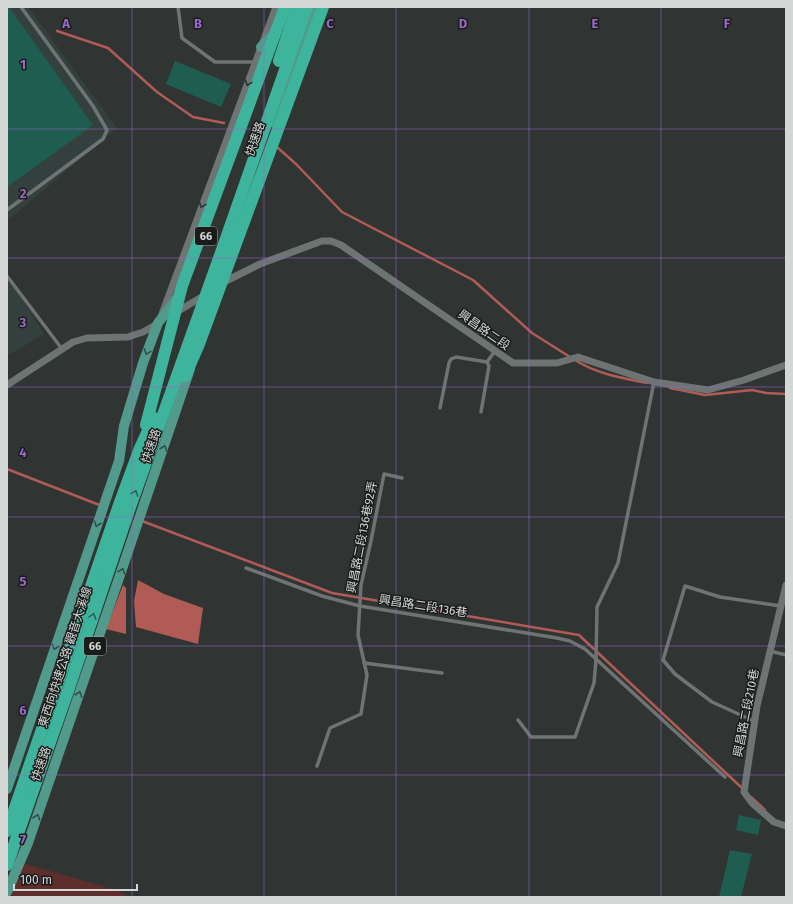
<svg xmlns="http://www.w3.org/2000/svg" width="793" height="904" font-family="'Fira Sans','Noto Sans TC',sans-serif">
<rect width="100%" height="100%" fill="#303533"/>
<g fill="#34403d">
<polygon points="7,7 28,7 117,128 7,221"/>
<polygon points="7,275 44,334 7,356"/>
</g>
<polygon fill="#5d2e2b" points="22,863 119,891 129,897 10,897"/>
<g fill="#b05b55">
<polygon points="138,580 164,594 203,608 198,644 136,627 134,601"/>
<polygon points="123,585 126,588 126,634 106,629"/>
</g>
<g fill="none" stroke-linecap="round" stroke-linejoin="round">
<g stroke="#b05b55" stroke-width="2.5">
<polyline points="57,31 108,48 157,92 193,117 224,123"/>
<polyline points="278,148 296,164 342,212 473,280 532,333 570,357"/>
<path d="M575 360C597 374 622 378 647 383"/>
<polyline points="670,388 705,395 752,390 766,393 786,394"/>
<polyline points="7,469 102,506"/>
<polyline points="142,521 332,593 579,635 743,789"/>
<polyline points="751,797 765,810"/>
</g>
</g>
<g fill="#1e5d50">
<polygon points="7,7 9,7 93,125 7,187"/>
<polygon points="175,61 231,84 221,107 166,84"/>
<polygon points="739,815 761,820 758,835 736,830"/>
<polygon points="730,850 752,854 741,897 719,897"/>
</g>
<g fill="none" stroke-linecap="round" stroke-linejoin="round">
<g stroke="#6e7473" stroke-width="3.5">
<polyline points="178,7 182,38 215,62 256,62"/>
<polyline points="7,210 103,139 107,130 93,106 21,7"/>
<polyline points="7,276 62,349"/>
<polyline points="440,408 449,363 451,359 456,357 487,362 495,351"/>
<polyline points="481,412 489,366 487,362"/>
<polyline points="246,568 322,596 360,606 557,638 570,641 585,649 725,777"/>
<polyline points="770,651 786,655"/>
<polyline points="364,663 442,673"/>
<polyline points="518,720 531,737 575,737 594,683 596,660 597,607 618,563 654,382"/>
<polyline points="754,721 712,702 675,674 663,660 685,586 720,597 781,606"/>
<polyline points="317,766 330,728 361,714 367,675 358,635 361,585 371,541 384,474 402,478"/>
</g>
<g stroke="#6e7473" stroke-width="7">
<polyline points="222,283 260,264 322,241 331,241 341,245 513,363 557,363 578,357 654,382 708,390 744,380 786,365"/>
<polyline points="175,313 205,295"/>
<polyline points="162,314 276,7"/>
<polyline points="7,385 73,342 87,338 128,337 143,332 159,323"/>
<polyline points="786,585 757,706 744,792 752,803 774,822 786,826"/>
</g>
<g stroke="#519a8c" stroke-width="10">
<polyline points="261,47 275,33"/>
<polyline points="274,123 315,7"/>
<polyline points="7,789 119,461 124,426 143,363 158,323 178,297"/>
<polyline points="7,892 28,843 120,575 190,369"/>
</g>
<g stroke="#3eb49c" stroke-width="12">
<polyline points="279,61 297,7"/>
<polyline points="185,376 199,344 323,7"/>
<polyline points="146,425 182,286 285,7"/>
<polyline points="7,831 119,505 140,448 154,418"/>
<polyline points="7,865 69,688 129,510 223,247 307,7"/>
</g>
</g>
<defs><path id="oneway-chevron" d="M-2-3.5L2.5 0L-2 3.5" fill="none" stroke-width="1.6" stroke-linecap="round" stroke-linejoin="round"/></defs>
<g stroke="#2f3231">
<use href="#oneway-chevron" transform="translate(248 83) rotate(110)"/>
<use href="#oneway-chevron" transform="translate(202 205) rotate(110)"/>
</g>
<g stroke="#304e48">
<use href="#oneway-chevron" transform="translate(147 352) rotate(110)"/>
<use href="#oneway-chevron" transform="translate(164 448) rotate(-71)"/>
<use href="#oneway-chevron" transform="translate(97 524) rotate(109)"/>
<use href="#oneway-chevron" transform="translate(122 571) rotate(-71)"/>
<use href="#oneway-chevron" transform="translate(55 647) rotate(109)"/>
<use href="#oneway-chevron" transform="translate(79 694) rotate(-71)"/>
<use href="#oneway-chevron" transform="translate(37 817) rotate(-71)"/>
</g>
<g stroke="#2a6055">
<use href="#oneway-chevron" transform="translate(135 493) rotate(-70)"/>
<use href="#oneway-chevron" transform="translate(93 616) rotate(-72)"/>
</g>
<path fill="none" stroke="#9a68c7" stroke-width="1" stroke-opacity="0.55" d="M132 7V897M264 7V897M396 7V897M529 7V897M661 7V897M7 129H786M7 258H786M7 387H786M7 517H786M7 646H786M7 775H786"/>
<g text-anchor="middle" stroke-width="3" stroke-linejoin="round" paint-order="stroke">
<g fill="#1a1c1b" stroke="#9c9f9e" stroke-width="1">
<rect x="195" y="227" width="22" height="18" rx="3"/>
<rect x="84" y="637" width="22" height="18" rx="3"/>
</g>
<g font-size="11" font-weight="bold" fill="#d4d7d6">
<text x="206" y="240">66</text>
<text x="95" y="650">66</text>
</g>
<g font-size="12" fill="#d4d7d6" stroke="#1a1c1b">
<text transform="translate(255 139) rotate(-71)" y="4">快速路</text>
<text transform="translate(484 330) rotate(35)" y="4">興昌路二段</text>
<text transform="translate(151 446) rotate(-71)" y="4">快速路</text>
<text transform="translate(362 537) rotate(-79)" y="4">興昌路二段136巷92弄</text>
<text transform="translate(423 606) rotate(9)" y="4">興昌路二段136巷</text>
<text transform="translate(65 657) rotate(-72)" y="4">東西向快速公路 觀音大溪線</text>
<text transform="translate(746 713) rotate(-79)" y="4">興昌路二段210巷</text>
<text transform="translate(41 764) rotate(-71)" y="4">快速路</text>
</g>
</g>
<g font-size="13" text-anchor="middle" font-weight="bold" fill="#9a68c7" stroke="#1a1c1b" stroke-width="3" stroke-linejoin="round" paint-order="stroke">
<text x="66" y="28">A</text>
<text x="198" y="28">B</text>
<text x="330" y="28">C</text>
<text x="463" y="28">D</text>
<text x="595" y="28">E</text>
<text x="727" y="28">F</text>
<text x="23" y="69">1</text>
<text x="23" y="198">2</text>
<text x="23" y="327">3</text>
<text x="23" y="457">4</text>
<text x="23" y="586">5</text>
<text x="23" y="715">6</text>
<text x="23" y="844">7</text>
</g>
<rect width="793" height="904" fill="none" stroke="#d4d7d6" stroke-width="16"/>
<path d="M14 884v6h123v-6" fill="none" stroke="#d4d7d6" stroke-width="2"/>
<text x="20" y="884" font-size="12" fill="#d4d7d6" stroke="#1a1c1b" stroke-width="3" paint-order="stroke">100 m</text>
</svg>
